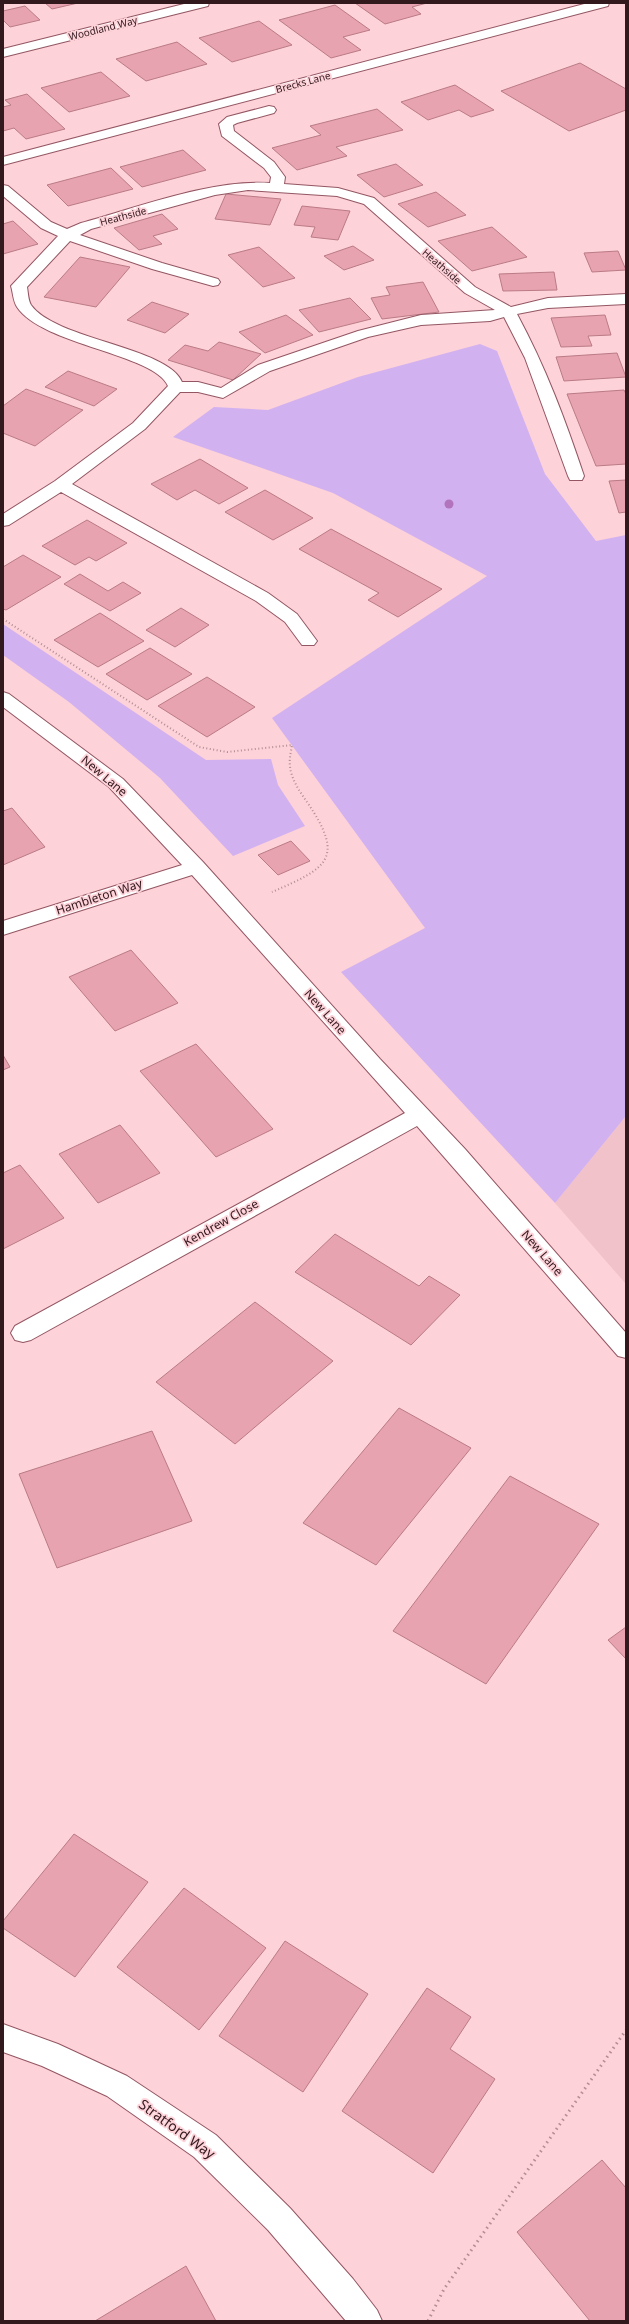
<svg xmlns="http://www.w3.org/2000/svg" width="629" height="2324" font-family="'Noto Sans',sans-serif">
<rect width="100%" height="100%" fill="#fdd2d8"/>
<polygon fill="#f1c2c9" points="626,1116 626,1284 555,1203"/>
<g fill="#d2b1f1">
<polygon points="480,344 497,351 545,474 596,541 626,535 626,1116 555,1203 341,972 425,928 272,718 487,576 333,493 173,437 214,407 268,410 358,377"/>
<polygon points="3,624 206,760 271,759 278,785 305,826 233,856 160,778 69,702 3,655"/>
</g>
<g fill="#e7a3af" stroke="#bb7b86">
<polygon points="45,3 78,3 52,9"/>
<polygon points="355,3 427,3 412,7 421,14 385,24"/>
<polygon points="335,5 370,30 343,37 361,50 331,58 279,20"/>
<polygon points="25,6 40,20 10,27 3,20 3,11"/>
<polygon points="259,21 292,45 232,62 199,38"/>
<polygon points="177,42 207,64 146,81 116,59"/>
<polygon points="580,63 626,89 626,110 569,131 501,91"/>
<polygon points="101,72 130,96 69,112 41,88"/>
<polygon points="455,85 494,110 471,117 459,110 428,120 401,102"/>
<polygon points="27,94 65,129 26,139 14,128 3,131 3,107 11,105 5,100"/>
<polygon points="377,109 403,130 336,147 347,156 297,170 272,148 321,135 310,126"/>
<polygon points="183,150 206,170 142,187 120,167"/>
<polygon points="396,164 423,185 384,197 357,175"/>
<polygon points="111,168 133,189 68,206 47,185"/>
<polygon points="436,192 466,215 428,227 398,204"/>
<polygon points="226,194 281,199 270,225 215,219"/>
<polygon points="302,206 350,211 338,240 311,237 315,227 294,225"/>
<polygon points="162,214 178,229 153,236 162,244 139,250 114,228"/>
<polygon points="13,221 38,244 3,254 3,224"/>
<polygon points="492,227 527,257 472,271 438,241"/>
<polygon points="353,246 374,260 344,270 324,256"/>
<polygon points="259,247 295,278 263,287 228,255"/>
<polygon points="618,251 626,270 592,272 584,253"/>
<polygon points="80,257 130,267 96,307 44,297"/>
<polygon points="554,272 557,290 503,291 499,274"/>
<polygon points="423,282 439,312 382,319 371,298 390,295 386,287"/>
<polygon points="350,298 371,319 319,332 299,310"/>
<polygon points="152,302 189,314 165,333 127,320"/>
<polygon points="286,315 313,335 265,353 239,332"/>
<polygon points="605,315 611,335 588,336 592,346 561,347 551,318"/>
<polygon points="219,342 261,354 233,380 168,360 185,345 208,351"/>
<polygon points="617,353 626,377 564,381 556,357"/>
<polygon points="68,371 117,389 94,406 45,387"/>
<polygon points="26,389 83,410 35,446 3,433 3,406"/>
<polygon points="624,390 626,394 626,464 596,466 567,394"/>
<polygon points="200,459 248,488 219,504 195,490 177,500 151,484"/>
<polygon points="626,480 626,512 619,513 609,481"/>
<polygon points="265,490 313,518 273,540 225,512"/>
<polygon points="87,520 127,543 96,561 89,557 75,565 42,546"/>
<polygon points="331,529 442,589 398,617 368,600 379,593 299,549"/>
<polygon points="23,555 61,577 6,610 3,609 3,567"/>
<polygon points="80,574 108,591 123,582 141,593 110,611 64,584"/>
<polygon points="181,608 209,625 175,647 146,630"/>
<polygon points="100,613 144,641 98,667 54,640"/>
<polygon points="150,648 192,674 147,700 106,674"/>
<polygon points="207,677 255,707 207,737 158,706"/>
<polygon points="12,808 45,847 3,865 3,811"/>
<polygon points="291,841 310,861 278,875 258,855"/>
<polygon points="131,950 178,1003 115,1031 69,977"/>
<polygon points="196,1044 273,1129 216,1157 140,1071"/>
<polygon points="3,1055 10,1067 3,1070"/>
<polygon points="120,1125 160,1173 98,1203 59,1154"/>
<polygon points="20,1165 64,1218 3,1249 3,1173"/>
<polygon points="335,1234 419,1286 429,1276 460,1295 411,1345 295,1272"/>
<polygon points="255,1302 333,1361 235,1444 156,1382"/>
<polygon points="399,1408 471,1448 376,1565 303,1523"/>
<polygon points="152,1431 192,1521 57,1568 19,1474"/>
<polygon points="510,1476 599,1524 486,1684 393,1631"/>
<polygon points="626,1627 626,1659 608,1640"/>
<polygon points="74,1834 148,1882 75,1977 3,1928 3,1921"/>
<polygon points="184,1888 266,1948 199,2030 117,1967"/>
<polygon points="285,1941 368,1994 303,2092 219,2036"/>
<polygon points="427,1988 471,2017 450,2049 495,2079 433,2173 342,2111"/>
<polygon points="602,2160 626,2188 626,2321 590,2321 517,2232"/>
<polygon points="186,2266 216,2321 95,2321"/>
</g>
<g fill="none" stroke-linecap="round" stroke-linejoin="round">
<defs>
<g id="minor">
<polygon points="188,3 209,3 208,6 3,57 3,49"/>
<polygon points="588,3 609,3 608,6 3,165 3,157"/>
<path d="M269 106 274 107 276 110 274 113 237 123 233 125 234 131 274 162 285 177 284 184 338 188 374 198 475 287 511 307 548 298 626 294V304L548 308 517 314C546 368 565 419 584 476L582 480H570L568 476 525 358 504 317 490 321 421 325 368 337 270 371 223 398 198 392H180L145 429 72 484 268 593 297 614 317 641 314 645H302L285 622 256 601 61 492 9 525 3 526V514L55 481 133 423 168 386C155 354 42 345 17 307 13 301 13 292 11 286L58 236 41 228 3 196V185L8 186 51 222 67 229 81 223C139 207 211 179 270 183L271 177 264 168 222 136 219 124 227 117ZM248 190 337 196 364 204 465 293 495 310 421 315 358 331 258 365 221 388 198 382H182C168 347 56 340 31 305 28 300 28 292 27 287L70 241 152 269 213 286 218 285 220 282 218 279 162 263 80 235 91 229 215 195Z"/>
<polygon points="3,692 9,694 123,779 203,862 380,1059 465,1149 626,1333 626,1358 618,1356 417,1126 31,1340 23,1342 15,1340 11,1333 15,1326 405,1113 192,875 3,935 3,921 182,865 109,787 3,707"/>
<polygon points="3,2024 58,2044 127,2076 216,2135 290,2208 353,2279 377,2310 382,2321 346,2321 268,2230 194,2157 107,2096 42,2066 3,2052"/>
</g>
</defs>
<use href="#minor" stroke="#935662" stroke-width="2"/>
<path stroke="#b38e94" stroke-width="2" stroke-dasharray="1 2.5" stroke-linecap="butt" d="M3 619 199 747 227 752 292 745C291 752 289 759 290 766 291 779 300 792 307 802 346 859 327 868 272 892"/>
<polyline stroke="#b38e94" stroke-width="3" stroke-dasharray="1.5 4" stroke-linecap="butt" points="428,2321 444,2289 626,2030"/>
<use href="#minor" fill="#fff" fill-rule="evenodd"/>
</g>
<circle fill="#b374be" cx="449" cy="504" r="4.5"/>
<g text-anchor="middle" stroke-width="3.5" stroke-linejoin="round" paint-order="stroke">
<g font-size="10" fill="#32191e" stroke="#fdd2d8">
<text transform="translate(103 28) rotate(-14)" y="4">Woodland Way</text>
<text transform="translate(303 82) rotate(-15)" y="4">Brecks Lane</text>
<text transform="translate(123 216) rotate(-15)" y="4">Heathside</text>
<text transform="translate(442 266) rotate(41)" y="4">Heathside</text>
</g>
<g font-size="12" fill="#32191e" stroke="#fdd2d8">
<text transform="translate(104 776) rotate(40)" y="4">New Lane</text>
<text transform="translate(99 897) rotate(-18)" y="4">Hambleton Way</text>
<text transform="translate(325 1012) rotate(48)" y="4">New Lane</text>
<text transform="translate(221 1223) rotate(-29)" y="4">Kendrew Close</text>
<text transform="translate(542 1253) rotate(49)" y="4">New Lane</text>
</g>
<g font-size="14" fill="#32191e" stroke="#fdd2d8">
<text transform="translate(177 2129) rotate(36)" y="5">Stratford Way</text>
</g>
</g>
<rect width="629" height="2324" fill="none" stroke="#32191e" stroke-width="8"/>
</svg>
